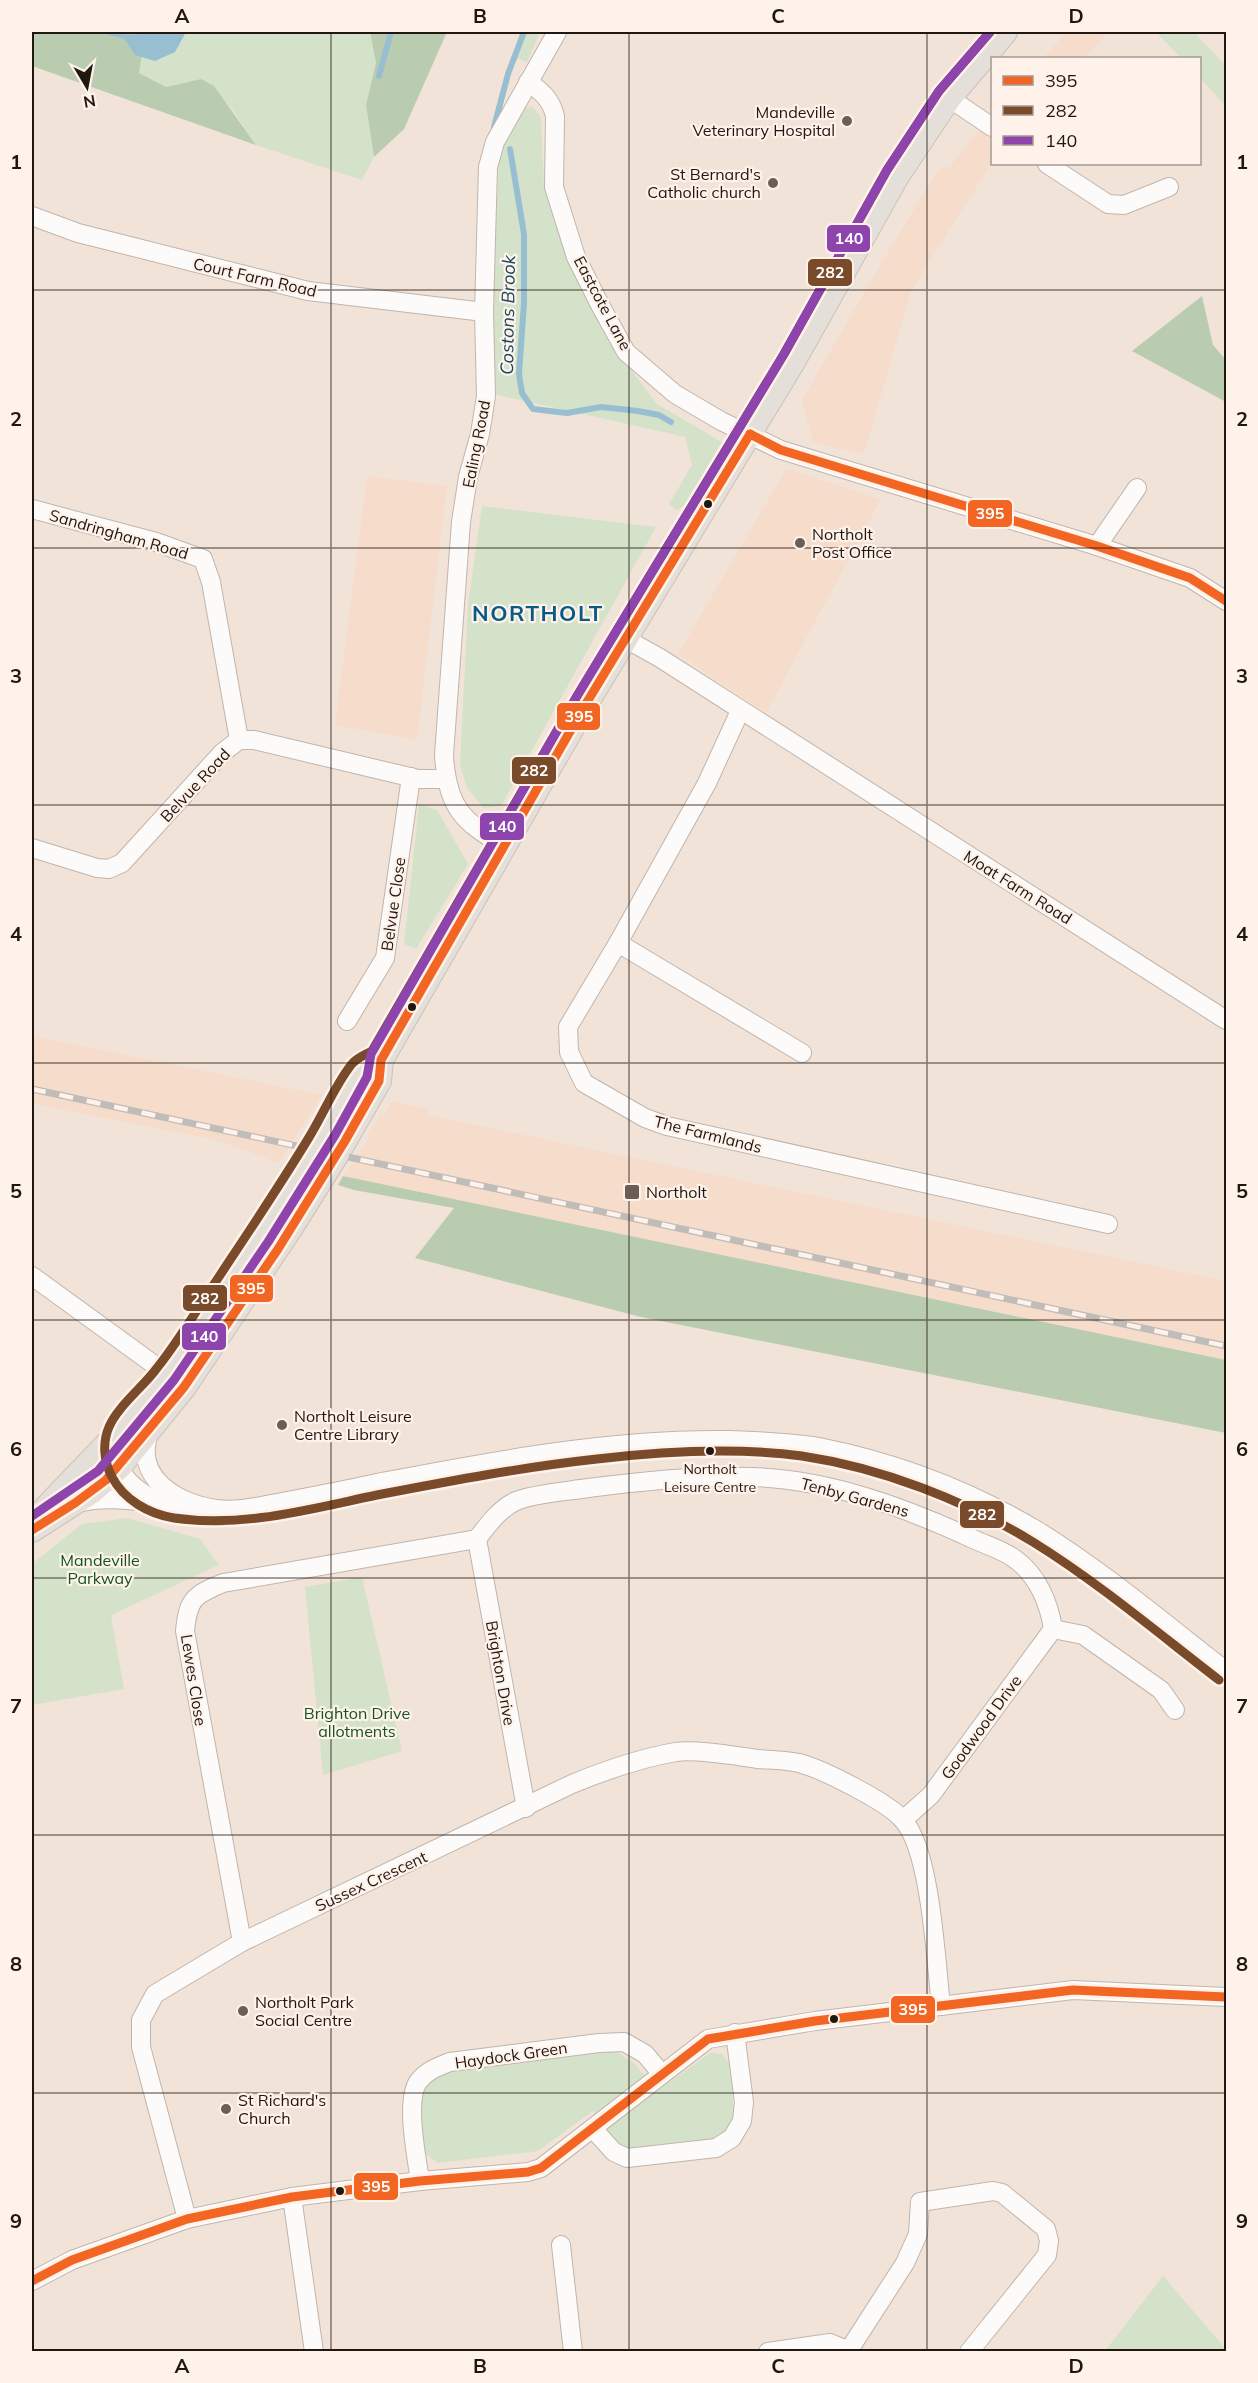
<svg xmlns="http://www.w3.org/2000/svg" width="1258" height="2383" font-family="Mulish,sans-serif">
<rect width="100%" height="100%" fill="#f2e3d8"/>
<g fill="#f6dcca">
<polygon points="1067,32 1109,32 1084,58 1043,58"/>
<polygon points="992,114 992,162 911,291 864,454 813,442 802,400 885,257 940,167 949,168"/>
<polygon points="786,469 881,499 766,713 678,654"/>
<polygon points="367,476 447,486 417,740 335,725"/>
<polygon points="32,1036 322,1095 279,1163 216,1140 32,1104"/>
<polygon points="392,1101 428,1109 427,1115 1226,1281 1226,1360 343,1176 370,1137 367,1134 380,1115 383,1117"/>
</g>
<g fill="#d4e2ca">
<polygon points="185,32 370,32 376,63 366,105 374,157 362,180 256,145 232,109 201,79 166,87 139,73 143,41"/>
<polygon points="520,32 540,32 527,62 514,57"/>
<polygon points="1156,32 1194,32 1226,66 1226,106 1200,78 1200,58 1181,58"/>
<polygon points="533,107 541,118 544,188 565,251 606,337 657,404 722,442 685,506 676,510 669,504 692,465 685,437 493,394 493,298 499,154 520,108"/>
<polygon points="482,506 656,527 501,806 484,808 467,788 460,764 468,605"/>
<polygon points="419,804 437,810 468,864 416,949 404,944"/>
<polygon points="127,1518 200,1539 219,1565 111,1615 124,1689 32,1705 32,1564 82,1524"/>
<polygon points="362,1577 402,1751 323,1775 305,1587"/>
<polygon points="615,2051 634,2063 657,2091 710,2053 722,2054 730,2064 734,2114 727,2130 712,2142 629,2152 610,2137 593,2111 538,2151 438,2163 425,2154 419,2103 427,2083 449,2072"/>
<polygon points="1163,2276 1226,2349 1226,2351 1105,2351"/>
</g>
<g fill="#b9ccb0">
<polygon points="32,32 185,32 144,41 139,73 166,87 201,79 214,86 256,145 32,66"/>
<polygon points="370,32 447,32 404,129 374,157 366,105 376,63"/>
<polygon points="1202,296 1213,345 1226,360 1226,402 1132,351"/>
<polygon points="343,1176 1226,1360 1226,1433 641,1317 415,1258 454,1208 354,1190 338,1185"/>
</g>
<polygon fill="#98bfd1" points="186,32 175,52 155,61 135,55 122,35"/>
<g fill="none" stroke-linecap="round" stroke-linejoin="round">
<g stroke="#98bfd1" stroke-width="6">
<polyline points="109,32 122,35"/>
<polyline points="379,76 391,32"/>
<polyline points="494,127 508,74 524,32"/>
<polyline points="510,149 524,234 524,303 519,374 522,393 533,409 567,413 601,407 638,411 659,415 671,422"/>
</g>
<defs>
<g id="minor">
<path d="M528 82C541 91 551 99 555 116L554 187 576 257 600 305 626 352 675 394 721 421 781 450 1097 546 1190 578 1226 601"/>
<polyline points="949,98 992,127"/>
<polyline points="1047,164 1108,204 1124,205 1169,187"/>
<polyline points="32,216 78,233 308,291 484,312"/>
<polyline points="32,509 156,542 203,559 211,582 239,740"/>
<polyline points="1097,546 1137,488"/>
<polyline points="626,639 660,658 1226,1020"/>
<polyline points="740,711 707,783 618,943 568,1027 569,1052 584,1083 645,1118 667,1126 1108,1224"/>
<path d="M505 846C461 822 447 805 444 755L461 522 468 477 480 434 486 396 484 312 488 167 495 142 557 32"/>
<polyline points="32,848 97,868 109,869 122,863 222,753 239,740 254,740 418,779 445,779"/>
<polyline points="618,943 802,1053"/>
<polyline points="347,1021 385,958 411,777"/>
<polyline points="32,1276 178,1382"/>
<path d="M150 1431C131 1477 178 1504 216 1509 238 1512 260 1506 282 1502 314 1496 345 1490 377 1483 493 1461 611 1438 729 1440 759 1441 790 1442 819 1447 895 1462 971 1491 1038 1531 1104 1572 1164 1623 1226 1671"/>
<path d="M116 1456C120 1477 134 1489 153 1499"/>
<path d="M77 1503C116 1494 151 1504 190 1508"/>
<path d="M477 1539C487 1526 500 1508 516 1501 532 1494 569 1491 588 1488 641 1481 697 1475 751 1477 828 1479 904 1507 973 1539 986 1545 1003 1550 1015 1559 1037 1575 1049 1602 1053 1629"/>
<polyline points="477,1539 526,1808"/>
<polyline points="1053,1629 1083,1635 1161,1690 1175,1710"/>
<polyline points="903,1820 931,1795 1053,1629"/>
<path d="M242 1942 185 1631C188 1599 194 1595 223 1583L477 1539"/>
<polyline points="593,2129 614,2152 627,2158 716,2148 732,2138 742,2121 744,2102 735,2033"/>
<path d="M420 2181C417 2159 405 2101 418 2082 426 2071 437 2067 450 2062L599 2043 624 2042 645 2054 662 2074"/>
<polyline points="292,2197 314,2352"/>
<path d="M187 2219 141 2047V2020L155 1994 242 1942 572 1784C606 1770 640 1758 676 1752 698 1749 736 1756 758 1759 772 1760 786 1760 799 1763 822 1769 888 1802 903 1820 931 1851 936 1963 941 2006"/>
<polyline points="561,2245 573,2352"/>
<polyline points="32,2281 72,2260 187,2219 292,2197 420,2181 528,2172 541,2168 708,2039 815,2021 1073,1990 1226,1997"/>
<polyline points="849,2350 905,2263 918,2234 920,2202 993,2191 1002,2193 1046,2229 1049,2241 1047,2255 969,2352"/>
<polyline points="768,2352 830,2343 851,2352"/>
</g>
<g id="major">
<polyline points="319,1144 362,1070 381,1060"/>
<polyline points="337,1154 379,1081 381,1060 587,702 794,360 897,176 949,98 1005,32"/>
<path d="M37 1518C80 1470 128 1427 167 1375 205 1325 236 1270 271 1218"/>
<polyline points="32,1530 91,1492 120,1466 184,1387 290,1229"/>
</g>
</defs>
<use href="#minor" stroke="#c0b5ac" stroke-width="20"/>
<use href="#major" stroke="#c9c2bc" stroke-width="26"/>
<use href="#minor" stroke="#fdfbf9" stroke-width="18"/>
<use href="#major" stroke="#e4e0d9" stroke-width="24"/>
<defs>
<polyline id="rail" points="32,1089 1226,1346"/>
</defs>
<use href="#rail" stroke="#c0bcb9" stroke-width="7"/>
<use href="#rail" stroke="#fef2ea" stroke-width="4.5" stroke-dasharray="14" stroke-linecap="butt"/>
<defs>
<g id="major-bridge">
<polyline points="271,1218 319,1144"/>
<polyline points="290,1229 337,1154"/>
</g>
</defs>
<use href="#major-bridge" stroke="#c9c2bc" stroke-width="26" stroke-linecap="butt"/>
<use href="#major-bridge" stroke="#e4e0d9" stroke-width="24"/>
<defs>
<g id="bus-1">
<polyline points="750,434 781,450 1097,546 1190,578 1226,601"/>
<polyline points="32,1530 75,1503 106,1480 184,1387 278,1249 345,1141 379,1081 381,1060 587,702 750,434"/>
<polyline points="32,2281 72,2260 187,2219 292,2197 420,2181 528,2172 541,2168 708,2039 815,2021 1073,1990 1226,1997"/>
</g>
<path id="bus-2" d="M990 32 939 91 887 170 784 354 577 696 372 1051C365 1055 356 1058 351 1065 334 1087 323 1115 308 1139 274 1195 237 1249 201 1304 187 1326 173 1348 157 1368 144 1386 117 1407 109 1427 102 1443 104 1462 112 1477 124 1500 149 1514 174 1518 243 1528 310 1509 377 1495 450 1481 523 1467 597 1459 664 1451 735 1447 802 1456 882 1468 964 1500 1033 1542 1099 1583 1158 1633 1219 1680"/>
<polyline id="bus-3" points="32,1516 98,1471 174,1380 268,1242 335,1135 367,1077 371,1054 577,696 784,354 887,170 939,91 990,32"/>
</defs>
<use href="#bus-1" stroke="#fef2ea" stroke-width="14"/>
<use href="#bus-2" stroke="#fef2ea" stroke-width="14"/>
<use href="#bus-3" stroke="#fef2ea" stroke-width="14"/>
<use href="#bus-1" stroke="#f26522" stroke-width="9"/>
<use href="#bus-2" stroke="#7a4b2a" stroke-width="9"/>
<use href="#bus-3" stroke="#8e44ad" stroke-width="9"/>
</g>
<path fill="none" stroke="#201710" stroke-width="1.5" stroke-opacity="0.55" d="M331 32V2352M629 32V2352M927 32V2352M32 290H1226M32 548H1226M32 805H1226M32 1063H1226M32 1320H1226M32 1578H1226M32 1835H1226M32 2093H1226"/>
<g fill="#6a5e56" stroke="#fef2ea" stroke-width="2">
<circle cx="847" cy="121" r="6"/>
<circle cx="773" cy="183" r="6"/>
<circle cx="800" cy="543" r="6"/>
<rect x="624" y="1184" width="16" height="16" rx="3"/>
<circle cx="282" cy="1425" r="6"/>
<circle cx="243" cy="2011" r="6"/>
<circle cx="226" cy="2109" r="6"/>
</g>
<g fill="#201710" stroke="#fef2ea" stroke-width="2">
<circle cx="708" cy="504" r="5"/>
<circle cx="412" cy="1007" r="5"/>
<circle cx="710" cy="1451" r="5"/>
<circle cx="834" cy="2019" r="5"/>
<circle cx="340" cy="2191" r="5"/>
</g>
<g text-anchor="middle" stroke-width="4.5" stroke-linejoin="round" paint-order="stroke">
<g font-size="14" fill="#201710" stroke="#fef2ea">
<text x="710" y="1474">Northolt<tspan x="710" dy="18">Leisure Centre</tspan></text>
</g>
<g font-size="16" fill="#201710" stroke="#fef2ea" text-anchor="start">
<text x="835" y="118" text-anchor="end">Mandeville<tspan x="835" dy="18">Veterinary Hospital</tspan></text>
<text x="761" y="180" text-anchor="end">St Bernard's<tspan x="761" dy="18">Catholic church</tspan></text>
<text x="812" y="540">Northolt<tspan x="812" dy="18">Post Office</tspan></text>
<text x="646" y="1198">Northolt</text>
<text x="294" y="1422">Northolt Leisure<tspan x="294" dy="18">Centre Library</tspan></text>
<text x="255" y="2008">Northolt Park<tspan x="255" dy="18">Social Centre</tspan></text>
<text x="238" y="2106">St Richard's<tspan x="238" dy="18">Church</tspan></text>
</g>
<g font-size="16" fill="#201710" stroke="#fef2ea">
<text transform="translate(255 277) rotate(13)" y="6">Court Farm Road</text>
<text transform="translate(603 303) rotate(62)" y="6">Eastcote Lane</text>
<text transform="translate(476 444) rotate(-79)" y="6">Ealing Road</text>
<text transform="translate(119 534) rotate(16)" y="6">Sandringham Road</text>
<text transform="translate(195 785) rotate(-47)" y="6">Belvue Road</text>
<text transform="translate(1018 887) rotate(32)" y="6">Moat Farm Road</text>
<text transform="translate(393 904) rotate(-82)" y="6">Belvue Close</text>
<text transform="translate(708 1134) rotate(14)" y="6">The Farmlands</text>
<text transform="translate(855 1497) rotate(15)" y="6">Tenby Gardens</text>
<text transform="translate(501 1673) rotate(80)" y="6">Brighton Drive</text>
<text transform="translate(194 1680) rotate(81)" y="6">Lewes Close</text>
<text transform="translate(981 1727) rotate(-54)" y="6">Goodwood Drive</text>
<text transform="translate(371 1881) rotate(-25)" y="6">Sussex Crescent</text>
<text transform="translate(511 2055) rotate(-8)" y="6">Haydock Green</text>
</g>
<g font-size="16" fill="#105520" stroke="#fef2ea">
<text x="100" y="1566">Mandeville<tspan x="100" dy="18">Parkway</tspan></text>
<text x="357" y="1719">Brighton Drive<tspan x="357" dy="18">allotments</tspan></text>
</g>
<g font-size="18" font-style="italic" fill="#13485d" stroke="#fef2ea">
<text transform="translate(508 315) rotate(-89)" y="6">Costons Brook</text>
</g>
<g font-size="22" font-weight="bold" letter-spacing="1.5" fill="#085a86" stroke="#fef2ea">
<text x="538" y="621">NORTHOLT</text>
</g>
</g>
<g stroke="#fef2ea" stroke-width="2">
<rect x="826" y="224" width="45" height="29" rx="6" fill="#8e44ad"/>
<rect x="807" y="258" width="46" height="29" rx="6" fill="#7a4b2a"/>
<rect x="967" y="499" width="46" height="29" rx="6" fill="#f26522"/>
<rect x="556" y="702" width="45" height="29" rx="6" fill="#f26522"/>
<rect x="511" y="756" width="46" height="29" rx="6" fill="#7a4b2a"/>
<rect x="479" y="812" width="46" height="29" rx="6" fill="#8e44ad"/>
<rect x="229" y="1274" width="45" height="29" rx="6" fill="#f26522"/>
<rect x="182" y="1284" width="46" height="28" rx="6" fill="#7a4b2a"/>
<rect x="181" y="1322" width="46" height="29" rx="6" fill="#8e44ad"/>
<rect x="959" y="1500" width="46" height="29" rx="6" fill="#7a4b2a"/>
<rect x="890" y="1995" width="46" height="29" rx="6" fill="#f26522"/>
<rect x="353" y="2172" width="46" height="29" rx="6" fill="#f26522"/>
</g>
<g font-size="16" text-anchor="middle" font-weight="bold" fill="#fff">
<text x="849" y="244">140</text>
<text x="830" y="278">282</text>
<text x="990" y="519">395</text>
<text x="579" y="722">395</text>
<text x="534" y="776">282</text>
<text x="502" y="832">140</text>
<text x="251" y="1294">395</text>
<text x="205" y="1304">282</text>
<text x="204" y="1342">140</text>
<text x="982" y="1520">282</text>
<text x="913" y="2015">395</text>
<text x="376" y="2192">395</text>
</g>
<rect width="1258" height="2383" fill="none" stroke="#fef2ea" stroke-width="66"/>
<rect x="991" y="57" width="210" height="108" fill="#fef2ea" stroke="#a59a93" stroke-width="1.5"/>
<rect x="1003" y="76" width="30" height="9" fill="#f26522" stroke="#a59a93" stroke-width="1.5"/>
<text x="1045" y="87" font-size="18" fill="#201710">395</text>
<rect x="1003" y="106" width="30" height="9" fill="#7a4b2a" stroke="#a59a93" stroke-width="1.5"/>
<text x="1045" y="117" font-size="18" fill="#201710">282</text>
<rect x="1003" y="136" width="30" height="9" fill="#8e44ad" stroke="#a59a93" stroke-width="1.5"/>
<text x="1045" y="147" font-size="18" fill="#201710">140</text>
<g transform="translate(87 87) rotate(170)" stroke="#fef2ea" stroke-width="4.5" paint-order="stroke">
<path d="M0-4.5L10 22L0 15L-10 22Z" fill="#201710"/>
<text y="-9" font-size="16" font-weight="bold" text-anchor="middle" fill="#201710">N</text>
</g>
<rect x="33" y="33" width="1192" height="2317" fill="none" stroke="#201710" stroke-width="2"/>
<g font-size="20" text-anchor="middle" font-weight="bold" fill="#201710">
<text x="182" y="23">A</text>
<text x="480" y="23">B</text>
<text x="778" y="23">C</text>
<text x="1076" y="23">D</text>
<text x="16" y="169">1</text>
<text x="1242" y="169">1</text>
<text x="16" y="426">2</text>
<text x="1242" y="426">2</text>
<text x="16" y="683">3</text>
<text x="1242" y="683">3</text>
<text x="16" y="941">4</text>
<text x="1242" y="941">4</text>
<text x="16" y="1198">5</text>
<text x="1242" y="1198">5</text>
<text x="16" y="1456">6</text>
<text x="1242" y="1456">6</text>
<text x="16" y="1713">7</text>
<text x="1242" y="1713">7</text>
<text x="16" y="1971">8</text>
<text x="1242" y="1971">8</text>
<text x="16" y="2228">9</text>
<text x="1242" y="2228">9</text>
<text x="182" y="2373">A</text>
<text x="480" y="2373">B</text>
<text x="778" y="2373">C</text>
<text x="1076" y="2373">D</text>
</g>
</svg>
